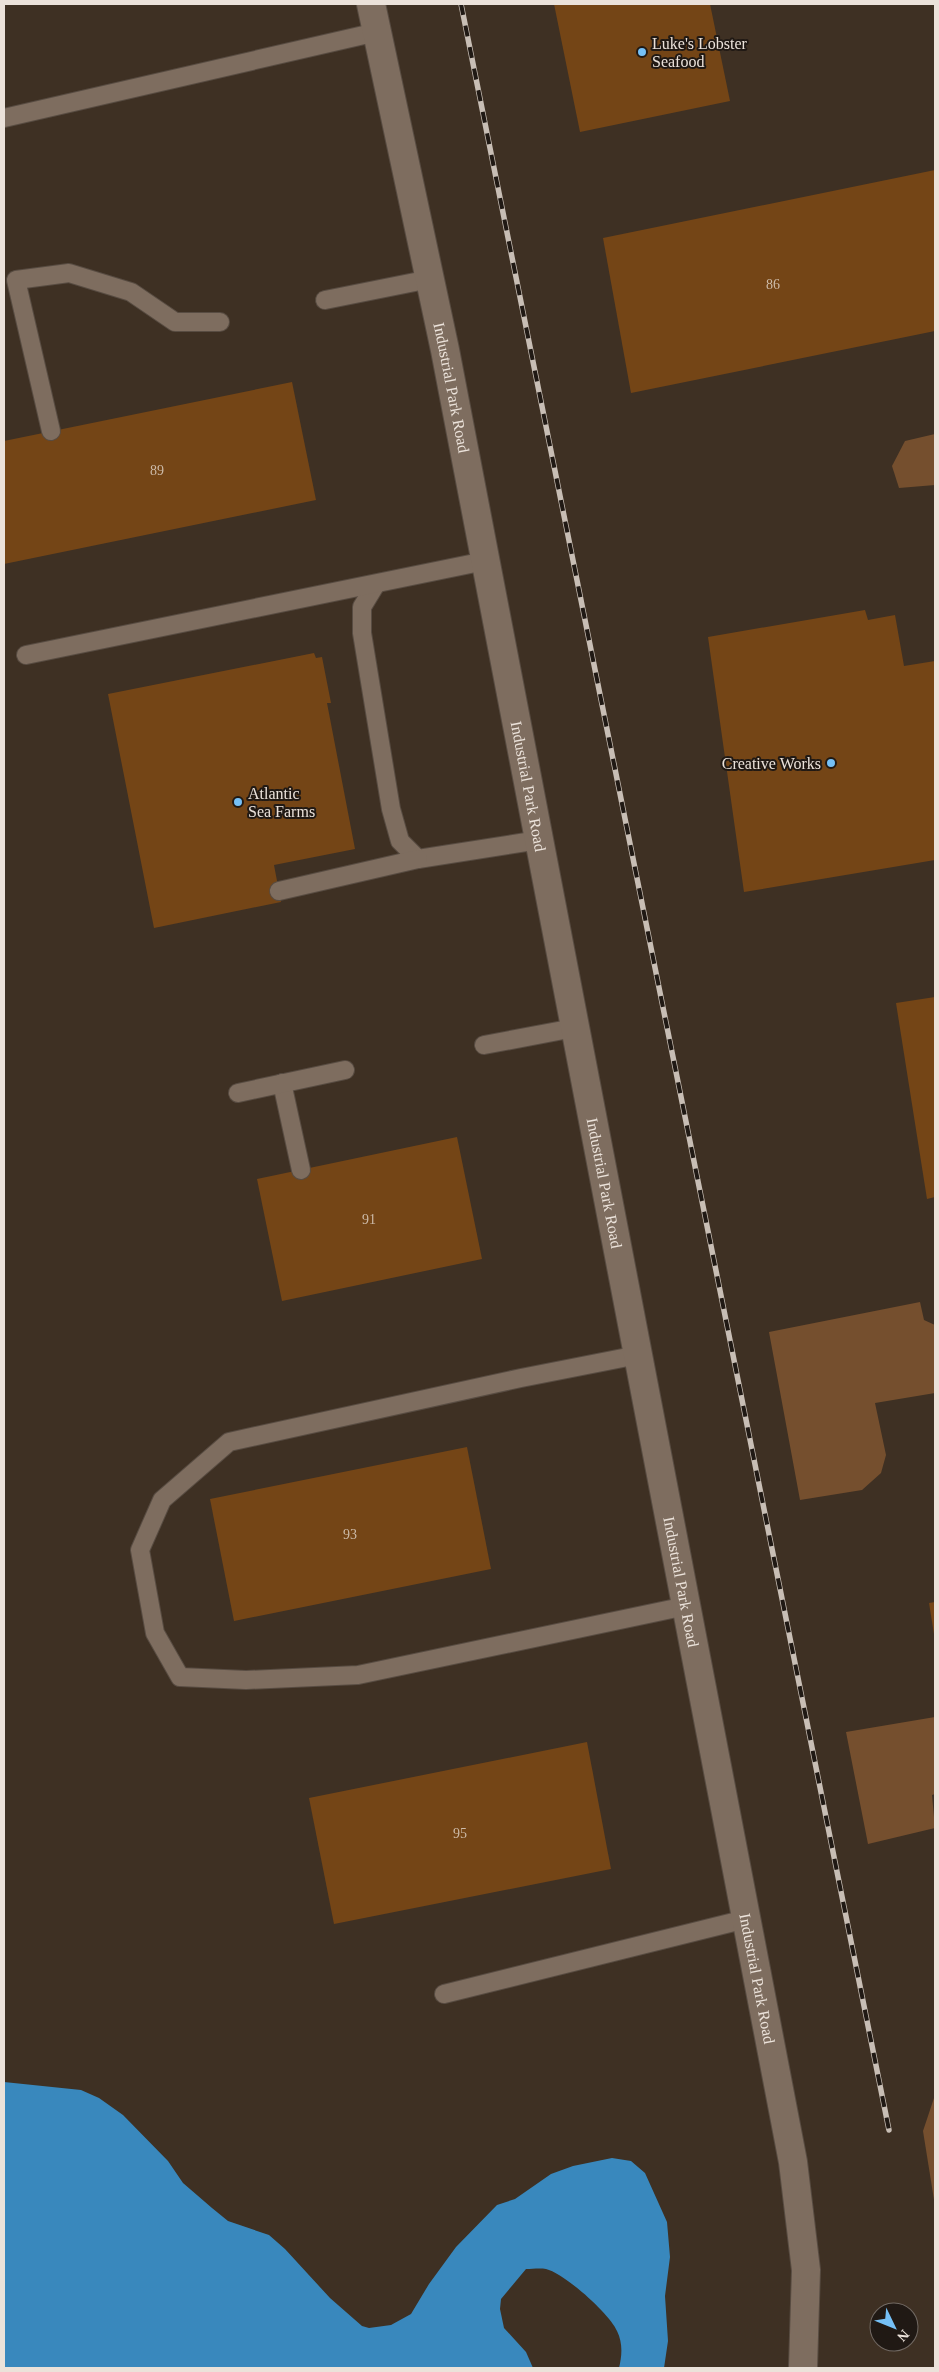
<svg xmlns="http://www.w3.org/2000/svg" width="939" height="2372" font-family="'Times New Roman',serif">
<rect width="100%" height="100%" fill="#3e3023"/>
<g fill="#754f2e">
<polygon points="935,434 935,485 899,488 892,466 905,441"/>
<polygon points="920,1302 924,1320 935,1325 935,1393 875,1403 886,1455 881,1473 862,1490 800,1500 769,1332"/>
<polygon points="935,1717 935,1794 932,1795 935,1828 868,1844 846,1732"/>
<polygon points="935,2095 935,2206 923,2131"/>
</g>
<path fill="#3988bd" d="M4 2082 81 2090 99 2098 123 2115 168 2161 183 2183 212 2208 228 2221 269 2235 285 2249 330 2298 362 2326 369 2328 391 2325 411 2314 429 2284 456 2247 497 2205 515 2199 551 2174 573 2166 612 2158 631 2161 645 2173 667 2222 670 2257 665 2296 668 2341 664 2368H619C622 2356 623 2343 617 2331 610 2314 564 2273 546 2269 540 2268 532 2269 526 2269L501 2299 500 2309 504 2328 526 2352 533 2368H4Z"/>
<g fill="#744516">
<polygon points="554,4 710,4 730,101 580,132"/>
<polygon points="935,170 935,331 631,393 603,238"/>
<polygon points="292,382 316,500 4,564 4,441"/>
<polygon points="865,610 868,620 895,615 904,666 935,661 935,860 744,892 708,637"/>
<polygon points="314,653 316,658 322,657 331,703 327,703 355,849 274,865 281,902 154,928 108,694"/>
<polygon points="935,997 935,1197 927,1199 896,1003"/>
<polygon points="457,1137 482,1259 282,1301 257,1179"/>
<polygon points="467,1447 491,1569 234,1621 210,1499"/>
<polygon points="935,1602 935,1634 934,1634 929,1603"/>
<polygon points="587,1742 611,1869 334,1924 309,1798"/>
</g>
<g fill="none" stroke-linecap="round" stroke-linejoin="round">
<defs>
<g id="service">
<polyline points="4,118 377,32"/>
<polyline points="325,300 430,279"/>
<polyline points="51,431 16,280 69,273 131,292 175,322 220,322"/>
<polyline points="376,584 362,607 362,633 391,809 400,841 418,859 539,840"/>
<polyline points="26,655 485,561"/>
<polyline points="279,891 418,859"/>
<polyline points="484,1045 574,1028"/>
<polyline points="282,1083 301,1170"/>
<polyline points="238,1093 345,1070"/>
<polyline points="638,1355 521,1378 229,1442 162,1500 140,1550 155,1633 180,1677 246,1680 358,1675 686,1606"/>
<polyline points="444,1994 746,1919"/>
</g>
<g id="tertiary">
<path id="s1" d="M371 4 445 350 793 2162 806 2270 803 2368"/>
</g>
</defs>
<use href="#service" stroke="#584c42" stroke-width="20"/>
<use href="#tertiary" stroke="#584c42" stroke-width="30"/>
<use href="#service" stroke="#7e6d5f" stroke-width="18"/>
<use href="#tertiary" stroke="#7e6d5f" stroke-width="28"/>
<defs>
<polyline id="rail" points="461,4 889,2130"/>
</defs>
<use href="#rail" stroke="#c8beb5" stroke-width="5.5"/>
<use href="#rail" stroke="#201914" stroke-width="4" stroke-dasharray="11" stroke-linecap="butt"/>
</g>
<g fill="#75c0f6" stroke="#201914" stroke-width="2">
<circle cx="642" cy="52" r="5"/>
<circle cx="831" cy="763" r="5"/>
<circle cx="238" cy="802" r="5"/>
</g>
<g text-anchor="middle" stroke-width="4" stroke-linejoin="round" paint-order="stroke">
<g font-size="14" fill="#cdbba9">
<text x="773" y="289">86</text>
<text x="157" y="475">89</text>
<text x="369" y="1224">91</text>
<text x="350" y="1539">93</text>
<text x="460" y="1838">95</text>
</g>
<g font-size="16" fill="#ebe2da" stroke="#201914" text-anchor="start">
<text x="652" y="49">Luke's Lobster<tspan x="652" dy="18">Seafood</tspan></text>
<text x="821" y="769" text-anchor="end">Creative Works</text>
<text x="248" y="799">Atlantic<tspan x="248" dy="18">Sea Farms</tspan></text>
</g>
<g font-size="16" fill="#ebe2da" stroke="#201914">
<text dy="6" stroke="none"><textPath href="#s1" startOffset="392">Industrial Park Road</textPath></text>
<text dy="6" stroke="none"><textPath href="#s1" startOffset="798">Industrial Park Road</textPath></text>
<text dy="6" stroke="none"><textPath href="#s1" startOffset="1202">Industrial Park Road</textPath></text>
<text dy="6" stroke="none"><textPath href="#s1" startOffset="1608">Industrial Park Road</textPath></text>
<text dy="6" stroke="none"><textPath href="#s1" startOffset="2012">Industrial Park Road</textPath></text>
</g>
</g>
<rect width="939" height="2372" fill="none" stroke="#ebe2da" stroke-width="10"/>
<g transform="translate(894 2327) rotate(133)"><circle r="24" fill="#201914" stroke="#716963"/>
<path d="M0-4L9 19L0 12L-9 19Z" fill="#75c0f6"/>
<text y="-8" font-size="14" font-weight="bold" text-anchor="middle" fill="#ebe2da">N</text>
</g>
</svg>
